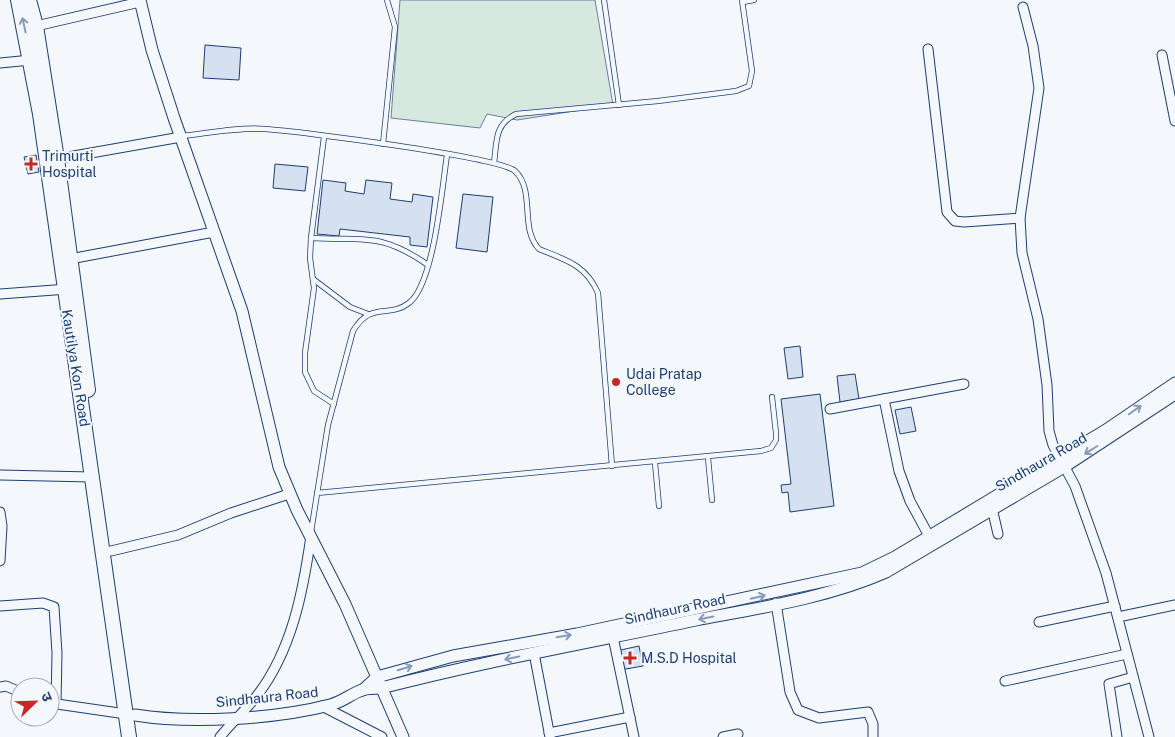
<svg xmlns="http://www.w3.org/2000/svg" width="1175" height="737" font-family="'Public Sans','Noto Sans Devanagari',sans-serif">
<rect width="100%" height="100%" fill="#f4f7fb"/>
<polygon fill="#d7e8df" stroke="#687fa3" points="400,0 595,0 613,105 517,120 487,114 480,128 391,118"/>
<g fill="#d5e0f0" stroke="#1d3f73">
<polygon points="205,45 241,48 239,80 203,78"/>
<polygon points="36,155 39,172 28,174 24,157"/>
<polygon points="275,164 308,167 305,191 273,188"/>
<polygon points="323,180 346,183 345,191 364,194 366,180 392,183 390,199 412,202 413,194 433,197 427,247 410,245 410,237 340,229 339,236 317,234"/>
<polygon points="463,194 493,197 487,252 456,248"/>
<polygon points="800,346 803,377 788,379 784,348"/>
<polygon points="855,374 859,399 840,402 837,376"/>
<polygon points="820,394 834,506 790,512 788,492 782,493 781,485 791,484 781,399"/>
<polygon points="911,407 916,431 900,434 895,410"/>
<polygon points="639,646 643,666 620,670 616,651"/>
</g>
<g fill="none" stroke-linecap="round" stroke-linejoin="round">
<defs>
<g id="service">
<polyline points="604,0 619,105"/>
<polyline points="743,2 754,0"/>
<path d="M182 136C209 133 238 127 265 129 298 131 499 157 515 171 536 191 519 228 539 249 566 260 586 265 598 293L612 466"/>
<polyline points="324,137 311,238 310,258 314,288 305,353 305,372 314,391 334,404"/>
<polyline points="383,144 395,27 387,0"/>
<path d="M494 163C497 141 494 125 516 114L658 101 736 91 749 86 752 71 742 0"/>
<path d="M311 238C364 241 381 232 428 265"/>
<polyline points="313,279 350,307 368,314"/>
<polyline points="708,458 712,500"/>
<polyline points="655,463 659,506"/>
<polyline points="317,493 761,451 771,448 776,440 776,433 772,397"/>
<path d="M311 532 328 425 353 331C372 300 388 319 409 303 434 284 442 188 447 155"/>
</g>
<g id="minor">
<polyline points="1023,7 1033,46 1039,88 1020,218 1022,253 1038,319 1047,385 1049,431 1053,445 1075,486 1106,573 1149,737"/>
<polyline points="36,26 140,2"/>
<polyline points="928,49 947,212 955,221 964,222 1020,218"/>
<polyline points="1162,55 1175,121"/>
<polyline points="0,63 31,60"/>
<polyline points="57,159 181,137"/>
<polyline points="70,259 214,232"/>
<polyline points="0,294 68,289"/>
<polyline points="884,399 899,471 910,501 929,536"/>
<polyline points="830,409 964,384"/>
<polyline points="0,475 92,477"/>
<polyline points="992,508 998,534"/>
<polyline points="0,512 2,526 0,561"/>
<polyline points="111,551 178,535 231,513 289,494"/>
<polyline points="776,603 790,692 798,710 819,718 868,712 873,724 873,737"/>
<polyline points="0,606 43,603 54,607 57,653 56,704"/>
<polyline points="1118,617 1175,605"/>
<polyline points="1039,622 1115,606"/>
<polyline points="613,637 634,737"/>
<polyline points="534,653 550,737"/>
<polyline points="1005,681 1127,654"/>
<polyline points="0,687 6,686 20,692"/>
<polyline points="50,703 126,714"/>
<polyline points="322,706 382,737"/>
<polyline points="549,733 630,717"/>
<path d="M220 737C231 723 245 711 256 697 292 651 303 592 311 536"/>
<polyline points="723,737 738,734"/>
<polyline points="1117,737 1109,684 1133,677"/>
</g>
<g id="tertiary">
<polyline points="140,0 152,50 174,118 242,311 279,467 297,510 345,604 403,737"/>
<polyline points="363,690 377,677 453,656 577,634 862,573 895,557 1106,430 1175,383"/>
<path d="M135 715C191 724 275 719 330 705 342 702 351 694 362 690 367 688 375 688 381 688 485 661 591 642 696 620 759 608 827 598 886 572L1064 467 1175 394"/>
</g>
<g id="trunk">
<polyline points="18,0 40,114 129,737"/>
<polyline points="29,0 36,26 57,159 88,390"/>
</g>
</defs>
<use href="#service" stroke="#1d3f73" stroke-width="6"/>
<use href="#minor" stroke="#1d3f73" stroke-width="11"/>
<use href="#tertiary" stroke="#1d3f73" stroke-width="13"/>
<use href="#trunk" stroke="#1d3f73" stroke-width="16"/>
<use href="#service" stroke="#f4f7fb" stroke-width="4.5"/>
<use href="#minor" stroke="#f4f7fb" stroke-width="9"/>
<use href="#tertiary" stroke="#f4f7fb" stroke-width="11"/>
<use href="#trunk" stroke="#f4f7fb" stroke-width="14"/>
</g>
<defs><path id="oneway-shaft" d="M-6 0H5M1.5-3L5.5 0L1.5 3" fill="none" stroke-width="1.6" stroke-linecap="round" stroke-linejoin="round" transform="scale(1.25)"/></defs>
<g stroke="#889bb7">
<use href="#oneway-shaft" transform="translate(24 25) rotate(-102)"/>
<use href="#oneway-shaft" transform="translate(1135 410) rotate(-35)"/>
<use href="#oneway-shaft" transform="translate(1091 450) rotate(148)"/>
<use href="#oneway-shaft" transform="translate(758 597) rotate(-13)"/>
<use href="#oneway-shaft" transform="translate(706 618) rotate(169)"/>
<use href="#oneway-shaft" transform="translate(564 636) rotate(-10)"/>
<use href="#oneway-shaft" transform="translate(512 658) rotate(168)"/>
<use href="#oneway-shaft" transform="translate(405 668) rotate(-17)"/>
</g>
<g fill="#c62828" stroke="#f4f7fb" stroke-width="2">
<path d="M28.5 156.5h5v5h5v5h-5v5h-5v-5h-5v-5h5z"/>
<circle cx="616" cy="382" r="5"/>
<path d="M627.5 650.5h5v5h5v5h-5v5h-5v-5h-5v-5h5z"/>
</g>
<g text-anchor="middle" stroke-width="4" stroke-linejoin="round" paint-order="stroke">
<g font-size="14" fill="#1d3f73" stroke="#f4f7fb" text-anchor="start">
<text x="42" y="161">Trimurti<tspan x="42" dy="16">Hospital</tspan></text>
<text x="626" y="379">Udai Pratap<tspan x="626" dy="16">College</tspan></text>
<text x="641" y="663">M.S.D Hospital</text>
</g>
<g font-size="14" fill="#1d3f73" stroke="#f4f7fb">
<text transform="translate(76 368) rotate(81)" y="5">Kautilya Kon Road</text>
<text transform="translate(1041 462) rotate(-30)" y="5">Sindhaura Road</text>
<text transform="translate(675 609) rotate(-12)" y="5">Sindhaura Road</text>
<text transform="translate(267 697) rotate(-6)" y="5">Sindhaura Road</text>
</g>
</g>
<g transform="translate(35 702) rotate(67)"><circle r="24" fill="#f4f7fb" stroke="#9eadc5"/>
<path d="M0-4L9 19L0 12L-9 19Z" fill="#c62828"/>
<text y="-8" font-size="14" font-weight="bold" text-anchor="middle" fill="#1d3f73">उ</text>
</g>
</svg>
